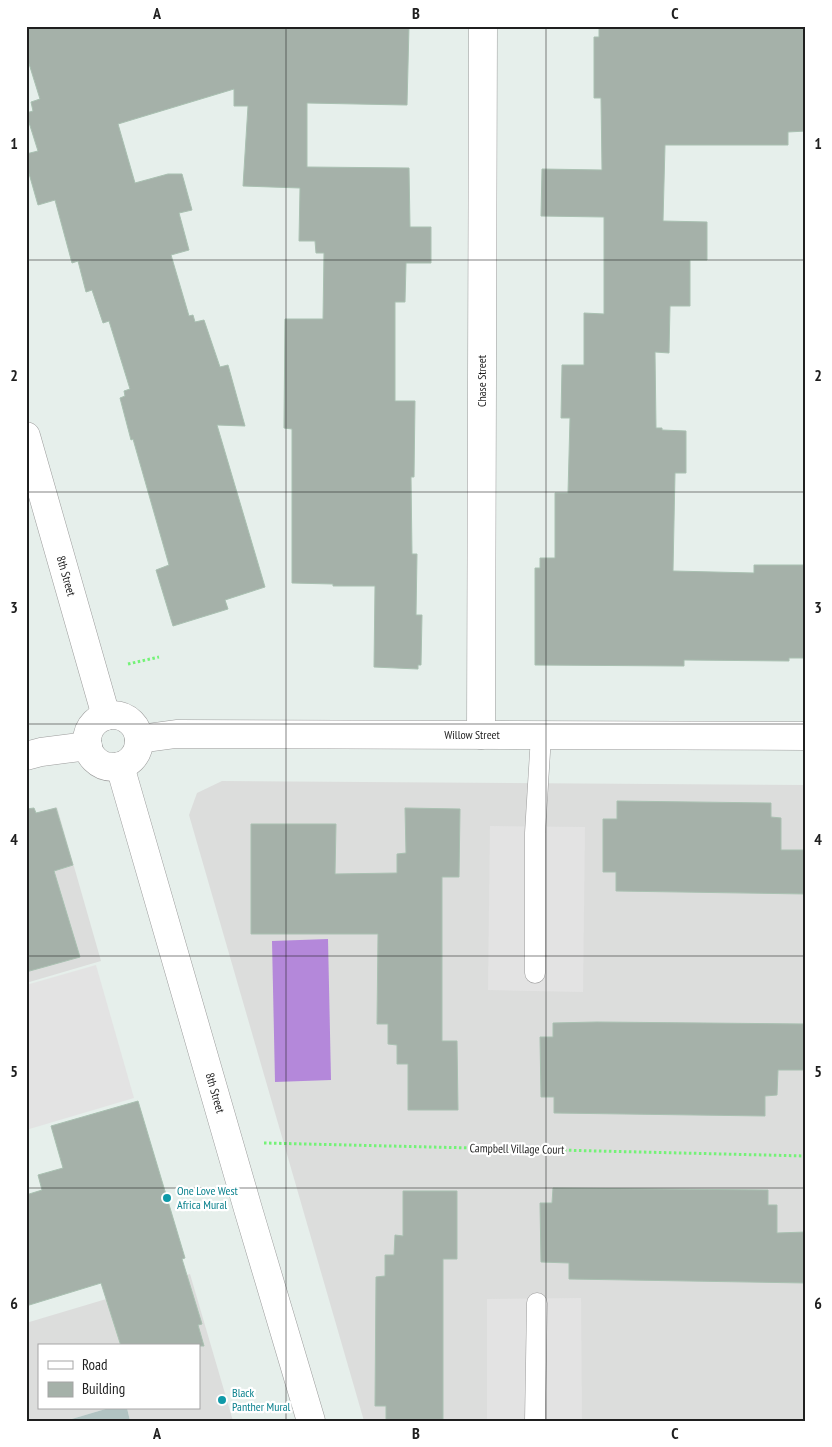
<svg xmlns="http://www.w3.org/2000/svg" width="832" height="1447" font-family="'PT Sans Narrow',sans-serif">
<rect width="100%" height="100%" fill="#e6efeb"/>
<g fill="#dcdddc">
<polygon points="222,781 806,785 806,1421 364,1421 189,815 197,793"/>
<polygon points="57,807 101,961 26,983 26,816"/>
<polygon points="190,1274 233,1421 130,1421 127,1408 199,1408 199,1346 39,1346 39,1408 109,1408 65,1421 26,1421 26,1323"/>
</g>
<polygon fill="#b1c3c2" points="109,1408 127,1408 130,1421 65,1421"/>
<polygon fill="#b488da" points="328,939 331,1080 275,1082 272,941"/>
<g fill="#e3e3e3">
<polygon points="490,826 585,827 583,992 488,990"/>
<polygon points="96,965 134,1098 26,1130 26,985"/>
<polygon points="581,1298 582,1421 487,1421 487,1299"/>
</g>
<g fill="#a5b1a9" stroke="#a9c0b1">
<polygon points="26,26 409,26 407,105 307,103 307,167 409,168 410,227 431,227 431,263 406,263 405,302 395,302 395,401 415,401 414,477 411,477 412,554 417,554 416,615 422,615 421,665 418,665 418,669 374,667 375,586 333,586 333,584 292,583 292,429 284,428 285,319 323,319 324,253 316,253 315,241 299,241 300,188 243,186 248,106 234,106 234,89 118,124 135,183 168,174 182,174 192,210 179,213 189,250 171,255 189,316 193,315 195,322 204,320 220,367 228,365 245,426 217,425 265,587 225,600 228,609 173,626 156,570 169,565 133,439 131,440 120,398 125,396 124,391 130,389 109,321 103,323 92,290 86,292 78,261 72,263 55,200 38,205 26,163 26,154 38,151 26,113 33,111 31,102 40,99 26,54"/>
<polygon points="599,26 778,26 778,28 806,29 806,131 788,132 788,145 665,145 663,221 707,222 707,260 690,260 690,306 670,306 669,353 655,352 656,428 662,428 662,430 686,431 686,473 675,473 673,571 754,573 754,565 806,565 806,658 789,658 789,661 684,660 684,666 535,665 535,568 540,568 540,558 555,558 555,493 568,493 570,418 561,418 562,365 584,365 584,313 604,314 604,217 541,216 542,169 602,170 601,98 594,98 594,37 599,37"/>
<polygon points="617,801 771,803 771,817 781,818 781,850 806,850 806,894 616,891 616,872 603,872 603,819 617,819"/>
<polygon points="34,808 36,813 56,808 73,865 54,871 80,957 26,972 26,809"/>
<polygon points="405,808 460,809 459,877 442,877 442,1041 457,1041 458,1110 408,1110 408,1064 397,1064 397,1045 388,1044 388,1024 377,1024 378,934 251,934 251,824 336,824 335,874 397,873 397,854 406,853"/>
<polygon points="597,1022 806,1024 806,1070 778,1070 777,1095 765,1096 765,1116 554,1113 554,1097 541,1097 540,1037 553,1037 553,1023"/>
<polygon points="138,1101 185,1258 182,1259 202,1324 198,1325 204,1346 121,1346 101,1283 26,1306 26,1195 42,1190 38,1175 63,1168 51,1126"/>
<polygon points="553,1188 768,1190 768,1205 777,1205 777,1233 806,1232 806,1283 569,1279 569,1263 541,1262 540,1203 552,1203"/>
<polygon points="403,1191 457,1191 457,1259 443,1259 443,1421 386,1421 386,1406 375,1406 376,1277 385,1276 385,1255 394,1255 395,1235 403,1236"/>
</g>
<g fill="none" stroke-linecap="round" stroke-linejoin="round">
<defs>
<g id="lane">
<polyline points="535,973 535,833 541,736"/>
<polyline points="535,1421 537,1303"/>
</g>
<g id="street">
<polyline points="26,436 106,716"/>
<circle cx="113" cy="741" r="26"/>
<polyline points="481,735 483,26"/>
<polyline points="139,739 176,734 806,736"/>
<polyline points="26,756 41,752 88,746"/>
<polyline points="120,766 248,1209 311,1421"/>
</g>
</defs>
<use href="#lane" stroke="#9c9c9c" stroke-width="21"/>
<use href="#street" stroke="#9c9c9c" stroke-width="29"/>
<g stroke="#74f277" stroke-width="3" stroke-dasharray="2.5 2.5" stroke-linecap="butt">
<polyline points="128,664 159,657"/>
<polyline points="264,1143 806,1156"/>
</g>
<use href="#lane" stroke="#fff" stroke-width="20"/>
<use href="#street" stroke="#fff" stroke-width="28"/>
</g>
<path fill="none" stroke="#1f1f1f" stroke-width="1" stroke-opacity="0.55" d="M286 26V1421M546 26V1421M26 260H806M26 492H806M26 724H806M26 956H806M26 1188H806"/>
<g fill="#0f9aa8" stroke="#fff" stroke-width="2">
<circle cx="167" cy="1198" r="5"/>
<circle cx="222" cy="1400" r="5"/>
</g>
<g text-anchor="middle" stroke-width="4.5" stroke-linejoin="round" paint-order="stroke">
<g font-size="12" fill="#1f1f1f" stroke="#fff">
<text transform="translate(482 381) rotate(-90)" y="4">Chase Street</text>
<text transform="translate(66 576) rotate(74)" y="4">8th Street</text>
<text x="472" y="739">Willow Street</text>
<text transform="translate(215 1093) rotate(74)" y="4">8th Street</text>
<text transform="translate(517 1149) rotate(1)" y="4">Campbell Village Court</text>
</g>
<g font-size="12" fill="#0d838f" stroke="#fff" text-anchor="start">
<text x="177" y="1195">One Love West<tspan x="177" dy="14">Africa Mural</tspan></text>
<text x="232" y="1397">Black<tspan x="232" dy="14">Panther Mural</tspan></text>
</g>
</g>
<rect width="832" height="1447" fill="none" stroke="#ffffff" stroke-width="55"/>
<rect x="38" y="1344" width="162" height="65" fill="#ffffff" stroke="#a5a5a5"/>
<rect x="48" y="1361" width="25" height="8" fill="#ffffff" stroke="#a5a5a5"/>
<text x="82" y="1370" font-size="15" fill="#1f1f1f">Road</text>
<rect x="48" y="1382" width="25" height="15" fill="#a5b1a9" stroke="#a5a5a5"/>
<text x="82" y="1394" font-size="15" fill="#1f1f1f">Building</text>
<rect x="28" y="28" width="776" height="1392" fill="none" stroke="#1f1f1f" stroke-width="2"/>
<g font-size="16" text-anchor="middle" font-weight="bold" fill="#1f1f1f">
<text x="157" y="19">A</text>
<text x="416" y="19">B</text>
<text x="675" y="19">C</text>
<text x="14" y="149">1</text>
<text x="818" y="149">1</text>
<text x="14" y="381">2</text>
<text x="818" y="381">2</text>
<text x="14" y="613">3</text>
<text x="818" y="613">3</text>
<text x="14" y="845">4</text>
<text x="818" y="845">4</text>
<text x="14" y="1077">5</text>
<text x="818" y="1077">5</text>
<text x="14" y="1309">6</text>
<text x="818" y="1309">6</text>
<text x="157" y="1439">A</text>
<text x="416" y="1439">B</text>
<text x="675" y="1439">C</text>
</g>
</svg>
